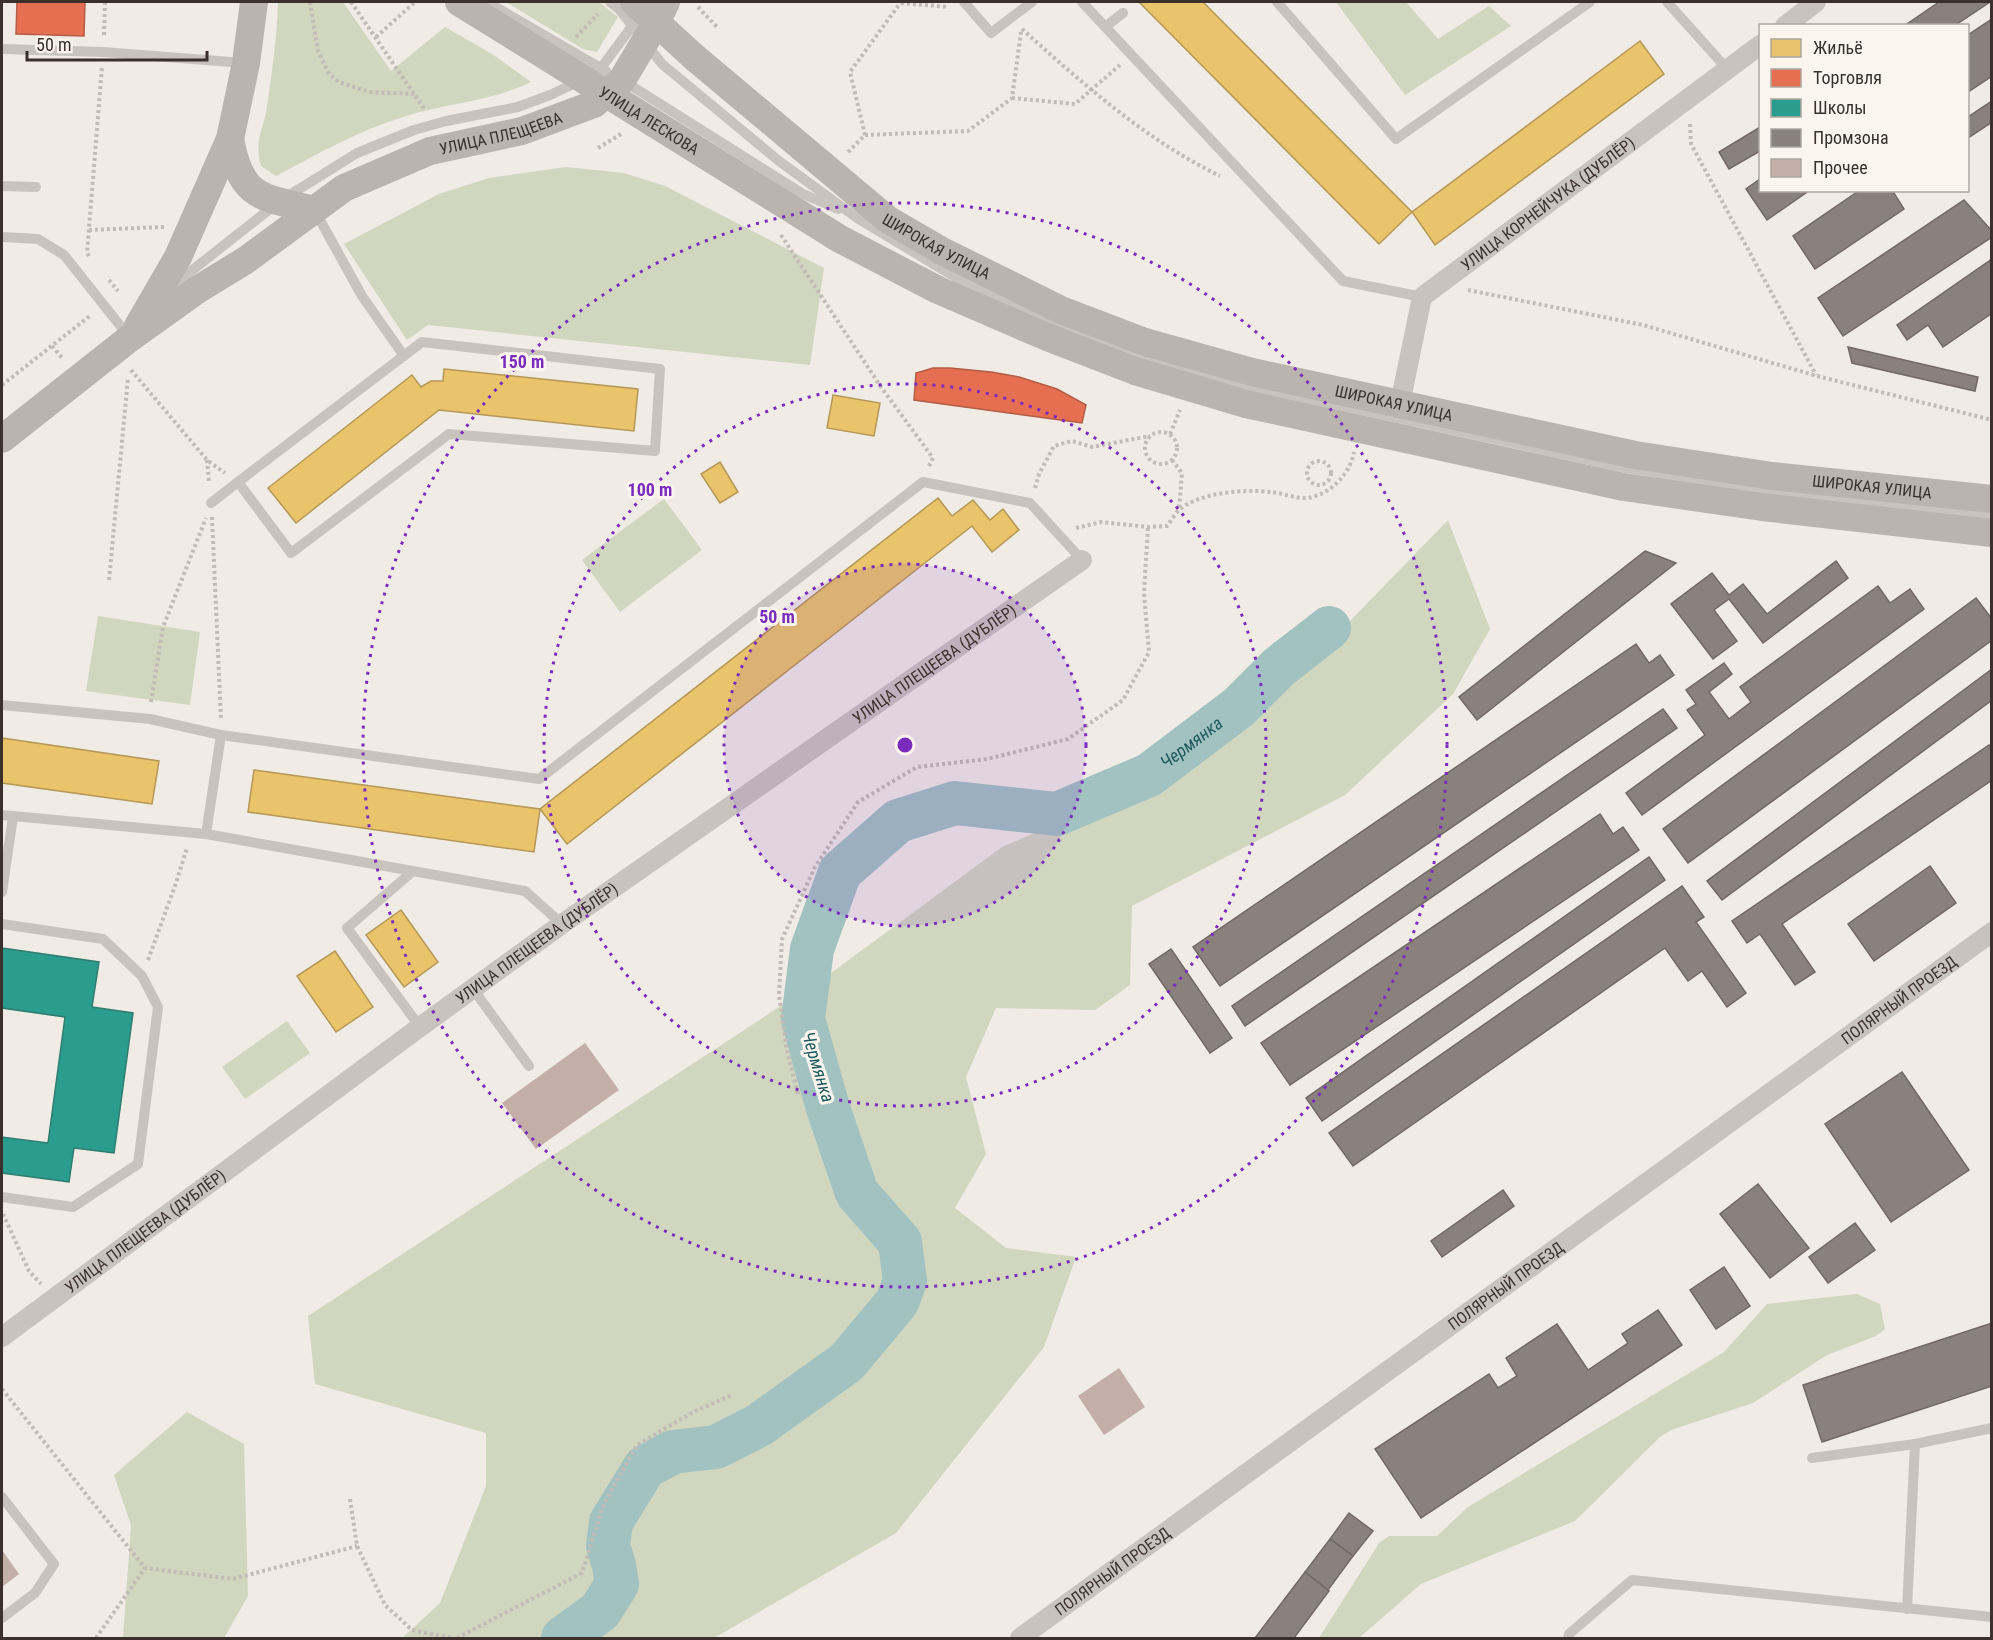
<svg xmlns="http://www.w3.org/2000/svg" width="1993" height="1640" font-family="'Roboto Condensed',sans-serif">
<rect width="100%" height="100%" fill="#f0ebe5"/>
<g fill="#d1d6bf">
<path d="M278 2H343L391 71 445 27 492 54 531 82C493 101 447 103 406 116 360 130 319 153 276 176L261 166C254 141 263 131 267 107 272 72 277 37 278 2Z"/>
<polygon points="506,2 599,2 618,17 597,52 583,49"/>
<polygon points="1336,2 1406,2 1438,39 1489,6 1511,26 1405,95"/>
<polygon points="566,167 624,173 665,186 824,268 810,365 428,325 407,340 344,244 439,194 489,178"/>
<polygon points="664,499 702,550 620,612 582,560"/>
<polygon points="1448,520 1490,629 1453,694 1345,795 1132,906 1130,985 1095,1010 996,1008 966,1077 986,1154 955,1208 1006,1248 1076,1257 1044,1347 896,1533 714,1638 402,1638 440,1603 486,1486 486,1433 315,1384 308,1316 831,973 1002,847 1165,778 1319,653"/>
<polygon points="98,616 200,632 190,705 86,691"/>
<polygon points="287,1021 310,1053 245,1099 222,1067"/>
<polygon points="1857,1294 1880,1304 1885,1329 1876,1336 1827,1355 1753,1403 1671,1430 1660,1437 1575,1521 1421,1584 1359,1638 1319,1638 1379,1543 1389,1536 1437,1536 1468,1507 1724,1352 1767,1304"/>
<polygon points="187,1412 244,1444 248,1596 224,1638 123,1638 131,1525 114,1475"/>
</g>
<g fill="#e9c46a" stroke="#b59857" stroke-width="1.5">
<polygon points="1139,2 1203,2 1412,212 1379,244"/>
<polygon points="1640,41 1664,74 1435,245 1412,212"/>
<polygon points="444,369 638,389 634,431 439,410 296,523 268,488 412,375 421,387 431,381 443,381"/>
<polygon points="833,395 880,403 874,436 827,428"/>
<polygon points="720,462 738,492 720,503 701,474"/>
<polygon points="938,498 952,516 973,500 990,520 1003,509 1019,530 992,552 972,526 567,844 540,809"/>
<polygon points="2,738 159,761 152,804 2,783"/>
<polygon points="254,770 540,809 534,852 248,812"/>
<polygon points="401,910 438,962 404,987 366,935"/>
<polygon points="335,951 373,1007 336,1032 297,976"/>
</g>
<g fill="#e76f51" stroke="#b35c46" stroke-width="1.5">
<polygon points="17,2 85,2 84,36 16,34"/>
<polygon points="933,368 950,368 991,372 1019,377 1057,389 1086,405 1082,423 914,400 916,373"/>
</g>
<polygon fill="#2a9d8f" stroke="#2f7c71" stroke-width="1.5" points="2,948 99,962 92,1007 133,1013 114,1153 74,1148 69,1182 2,1173 2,1137 48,1143 65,1017 2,1008"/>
<g fill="#8a817c" stroke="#726964" stroke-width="1.5">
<polygon points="1939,2 1990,2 1954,26 1904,26"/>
<polygon points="1992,19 1992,76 1968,92 1968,35"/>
<polygon points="1992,101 1992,122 1968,138 1968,117"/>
<polygon points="1760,127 1760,151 1729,169 1719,152"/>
<polygon points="1760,179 1760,190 1810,190 1767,220 1746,189"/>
<polygon points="1860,190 1892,190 1904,209 1815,269 1793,236"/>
<polygon points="1964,200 1992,231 1992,237 1843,336 1818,298"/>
<polygon points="1992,259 1992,313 1943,347 1928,325 1907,340 1897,325"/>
<polygon points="1848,347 1978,377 1975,391 1852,363"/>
<polygon points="1645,551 1676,563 1477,720 1459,697"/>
<polygon points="1836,561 1848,578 1763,643 1729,599 1714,610 1737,641 1713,659 1671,604 1712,573 1729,595 1743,584 1767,614"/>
<polygon points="1878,586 1890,603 1910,589 1924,609 1642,815 1626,793 1705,735 1687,710 1696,704 1686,690 1724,663 1732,674 1709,692 1729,719 1751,702 1740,687"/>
<polygon points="1976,598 1992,619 1992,640 1688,863 1663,829"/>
<polygon points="1636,644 1649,663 1660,655 1674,675 1220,986 1193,947"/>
<polygon points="1992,669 1992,700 1722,900 1707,881"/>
<polygon points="1663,709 1677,728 1245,1026 1232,1006"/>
<polygon points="1989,745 1992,749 1992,780 1782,924 1815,972 1795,985 1760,934 1747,943 1732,921"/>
<polygon points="1600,814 1613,834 1623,827 1639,850 1290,1085 1261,1043"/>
<polygon points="1649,857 1665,880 1322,1121 1306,1098"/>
<polygon points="1930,866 1956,903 1874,961 1848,924"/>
<polygon points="1682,886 1704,917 1696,922 1746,993 1727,1007 1702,971 1688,981 1665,948 1353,1166 1329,1133"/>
<polygon points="1171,949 1232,1038 1210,1053 1149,964"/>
<polygon points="1902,1072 1969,1170 1891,1222 1825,1124"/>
<polygon points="1758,1184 1809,1248 1770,1278 1720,1214"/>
<polygon points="1503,1190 1514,1206 1442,1257 1431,1241"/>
<polygon points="1855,1223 1875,1250 1828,1283 1809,1257"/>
<polygon points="1724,1267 1750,1306 1716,1329 1690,1290"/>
<polygon points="1658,1310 1682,1345 1421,1518 1375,1449 1489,1374 1498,1388 1517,1376 1506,1358 1557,1324 1588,1370 1628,1343 1622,1334"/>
<polygon points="1992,1323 1992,1386 1822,1442 1803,1385"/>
<polygon points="1349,1513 1373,1531 1353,1556 1330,1539"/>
<polygon points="1330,1539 1353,1556 1328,1590 1305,1572"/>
<polygon points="1305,1572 1329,1591 1294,1638 1255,1638"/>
</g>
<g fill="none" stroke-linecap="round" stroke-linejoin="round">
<path stroke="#a1c2c1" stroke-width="44" id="s1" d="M563 1638 600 1611 617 1584 614 1565 608 1546 611 1522 645 1467 673 1452 716 1447 759 1425 847 1362 897 1302 905 1281 900 1242 857 1193 828 1108 803 1019 812 949 840 872 898 821 955 803 1057 814 1149 775 1239 707 1279 667 1329 628"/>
</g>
<g fill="#c3afa7">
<polygon points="585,1043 619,1090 536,1149 502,1103"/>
<polygon points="1119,1368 1145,1407 1104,1435 1078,1396"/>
<polygon points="2,1550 19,1574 2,1587"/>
</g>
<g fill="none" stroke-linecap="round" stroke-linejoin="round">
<g stroke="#c2bbb6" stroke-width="4" stroke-dasharray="3 3" stroke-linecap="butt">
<polyline points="310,2 318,51 329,74 339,82 369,92 415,94"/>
<polyline points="351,2 425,110"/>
<polyline points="901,3 948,7"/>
<polyline points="698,7 717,27"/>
<path d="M1022 29C1083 84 1146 140 1220 176"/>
<polyline points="104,35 105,2"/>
<polyline points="376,37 415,2"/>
<polyline points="576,37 598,14"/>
<polyline points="1012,98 1075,104 1120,65"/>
<polyline points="1690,124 1691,144 1816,375"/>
<polyline points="865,135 968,131 1012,98 1021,32"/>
<polyline points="598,148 621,134"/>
<polyline points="848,152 865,135 850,72 901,2"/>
<polyline points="89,230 164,227"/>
<polyline points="781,235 881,387 933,458 929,466"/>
<polyline points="89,256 87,253 102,67"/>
<polyline points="109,280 118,291"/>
<polyline points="1468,290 1643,325 1817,376 1992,420"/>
<polyline points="52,346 63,359"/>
<polyline points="131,370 207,460 225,473"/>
<polyline points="2,385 91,315"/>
<circle cx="1161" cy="448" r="16"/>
<polyline points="1170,434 1180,410"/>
<polyline points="207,460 209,483"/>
<polyline points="1172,460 1182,473 1179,510"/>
<circle cx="1319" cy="473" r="12"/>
<polyline points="1035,488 1039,474 1054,446 1072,441 1092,447 1150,436"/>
<polyline points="212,517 221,720"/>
<path d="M1076 528 1101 522 1148 527 1167 526C1171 521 1174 515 1178 511 1198 492 1245 489 1271 492 1283 493 1296 499 1308 498 1331 494 1350 474 1354 452"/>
<polyline points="109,580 128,378"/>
<polyline points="151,702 163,627 206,518"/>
<polyline points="148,960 175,886 187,848"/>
<polyline points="798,1094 787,1051 779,995 782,939 815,867 858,802 917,767 987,759 1068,739 1123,700 1149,652 1144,593 1148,527"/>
<polyline points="3,1214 29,1271 41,1284"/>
<polyline points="2,1389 145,1568 233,1579 357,1546"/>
<polyline points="350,1499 357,1546 385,1605 412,1630 452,1638"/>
<polyline points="96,1638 145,1568"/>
<polyline points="457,1638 582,1573 603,1506 637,1445 695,1411 732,1395"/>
</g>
<g stroke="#c9c3be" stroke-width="10">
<polyline points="487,2 606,71"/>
<polyline points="610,2 619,9 662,64 779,161 857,218 965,283 1052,324 1139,356 1251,386 1627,468 1765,490 1992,515"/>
<polyline points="964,2 991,33 1032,2"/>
<polyline points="1082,2 1343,281 1422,297"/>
<polyline points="1277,2 1396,139 1590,2"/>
<polyline points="1667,2 1728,70"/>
<polyline points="1105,27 1123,13"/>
<polyline points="2,49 103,52 244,63"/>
<polyline points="622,80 803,194 838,209"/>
<polyline points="2,186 36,187"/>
<polyline points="315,211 362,296 404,356"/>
<polyline points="2,237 38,239 64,255 130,338"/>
<polyline points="171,287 280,201 357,153 414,130 446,121 518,107 550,95 584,79 601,68 636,21"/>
<polyline points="211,503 238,482 422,342 660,369 655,451 449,434 291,553 238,482"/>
<polyline points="2,705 150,719 221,735 539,779 923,482 1030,503 1082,560"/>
<polyline points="2,815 206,834 525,891 562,924"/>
<polyline points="206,834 221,735"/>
<polyline points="412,872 347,928 420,1027"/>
<polyline points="2,892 13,817"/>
<polyline points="2,924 103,939 142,976 158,1007 138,1164 73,1207 2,1197"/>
<polyline points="473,989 529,1066"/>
<polyline points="1812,1458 1915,1444"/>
<polyline points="2,1497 54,1564 35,1593 2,1618"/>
<polyline points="1907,1609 1915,1444 1992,1428"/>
<polyline points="1568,1638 1569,1634 1632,1580 1992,1617"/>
</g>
<g stroke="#c9c3be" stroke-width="20">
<polyline points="1785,26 1816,2"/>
<path id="s2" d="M1397 403 1402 394 1422 297 1760 45"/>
<path id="s3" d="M2 1337 420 1027 562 924 1082 560"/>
<path id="s4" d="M1020 1638 1992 932"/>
</g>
<g stroke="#bab3ae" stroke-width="28">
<path id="s5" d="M459 2 840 239 938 290 1047 337 1135 371 1246 404 1624 487 1762 507 1992 533"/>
<path id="s6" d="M634 2 694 57 887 219 942 251 1061 310 1145 342 1252 372 1635 455 1772 476 1992 499"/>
<path d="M230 139C241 199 261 197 314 210"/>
<polyline points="138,326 178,257 230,139 246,63 254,2"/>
<path id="s7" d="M2 439 130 338 197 290 246 260 344 188 430 151 522 131 594 104 622 80 656 23 666 2"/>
</g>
</g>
<circle cx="905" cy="745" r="181" fill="#7b2cbf" fill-opacity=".12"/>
<g fill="none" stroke="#7b2cbf" stroke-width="3" stroke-dasharray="3 6">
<circle cx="905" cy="745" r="181"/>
<circle cx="905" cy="745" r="361"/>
<circle cx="905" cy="745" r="542"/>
</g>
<g text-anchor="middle" stroke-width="6" stroke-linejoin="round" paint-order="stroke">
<g font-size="16" fill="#3b302b" stroke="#fbf5ee">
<text dy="6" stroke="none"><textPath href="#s5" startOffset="224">УЛИЦА ЛЕСКОВА</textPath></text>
<text dy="6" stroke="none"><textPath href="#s7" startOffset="591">УЛИЦА ПЛЕЩЕЕВА</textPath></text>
<text dy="6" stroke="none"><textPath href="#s2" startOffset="266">УЛИЦА КОРНЕЙЧУКА (ДУБЛЁР)</textPath></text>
<text dy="6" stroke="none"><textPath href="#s6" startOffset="390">ШИРОКАЯ УЛИЦА</textPath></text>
<text dy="6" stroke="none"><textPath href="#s6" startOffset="876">ШИРОКАЯ УЛИЦА</textPath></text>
<text dy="6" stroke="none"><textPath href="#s6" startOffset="1362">ШИРОКАЯ УЛИЦА</textPath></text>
<text dy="6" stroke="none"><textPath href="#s3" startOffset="1150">УЛИЦА ПЛЕЩЕЕВА (ДУБЛЁР)</textPath></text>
<text dy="6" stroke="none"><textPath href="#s3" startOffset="664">УЛИЦА ПЛЕЩЕЕВА (ДУБЛЁР)</textPath></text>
<text dy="6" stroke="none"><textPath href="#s4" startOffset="1086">ПОЛЯРНЫЙ ПРОЕЗД</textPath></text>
<text dy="6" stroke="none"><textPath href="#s3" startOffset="178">УЛИЦА ПЛЕЩЕЕВА (ДУБЛЁР)</textPath></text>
<text dy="6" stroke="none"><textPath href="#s4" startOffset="600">ПОЛЯРНЫЙ ПРОЕЗД</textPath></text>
<text dy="6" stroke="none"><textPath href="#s4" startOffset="114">ПОЛЯРНЫЙ ПРОЕЗД</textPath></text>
</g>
<g font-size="18" font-style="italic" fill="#1f5a5e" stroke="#fbf5ee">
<text dy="6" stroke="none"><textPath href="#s1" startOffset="1370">Чермянка</textPath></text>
<text transform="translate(818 1067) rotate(73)" y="6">Чермянка</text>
</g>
</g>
<circle cx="905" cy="745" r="9" fill="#7b2cbf" stroke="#fbf5ee" stroke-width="3"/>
<g font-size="18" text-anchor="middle" font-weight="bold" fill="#7b2cbf" stroke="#fbf5ee" stroke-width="6" stroke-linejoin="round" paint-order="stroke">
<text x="522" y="368">150 m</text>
<text x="650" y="496">100 m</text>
<text x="777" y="623">50 m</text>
</g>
<rect width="1993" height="1640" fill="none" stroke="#3b302b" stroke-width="6"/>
<rect x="1759" y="24" width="210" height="168" fill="#fbf5ee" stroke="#aea6a0" stroke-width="1.5"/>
<rect x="1771" y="39" width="30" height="18" fill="#e9c46a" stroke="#aea6a0" stroke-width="1.5"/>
<text x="1813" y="54" font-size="18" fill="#3b302b">Жильё</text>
<rect x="1771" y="69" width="30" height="18" fill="#e76f51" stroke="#aea6a0" stroke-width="1.5"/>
<text x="1813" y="84" font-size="18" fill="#3b302b">Торговля</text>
<rect x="1771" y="99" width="30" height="18" fill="#2a9d8f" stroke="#aea6a0" stroke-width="1.5"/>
<text x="1813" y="114" font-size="18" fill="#3b302b">Школы</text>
<rect x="1771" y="129" width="30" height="18" fill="#8a817c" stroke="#aea6a0" stroke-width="1.5"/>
<text x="1813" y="144" font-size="18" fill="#3b302b">Промзона</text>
<rect x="1771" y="159" width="30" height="18" fill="#c3afa7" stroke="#aea6a0" stroke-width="1.5"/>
<text x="1813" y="174" font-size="18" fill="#3b302b">Прочее</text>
<path d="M27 51v9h180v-9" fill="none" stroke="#3b302b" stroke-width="3"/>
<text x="36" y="51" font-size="18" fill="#3b302b" stroke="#fbf5ee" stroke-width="4.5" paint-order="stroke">50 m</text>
</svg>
